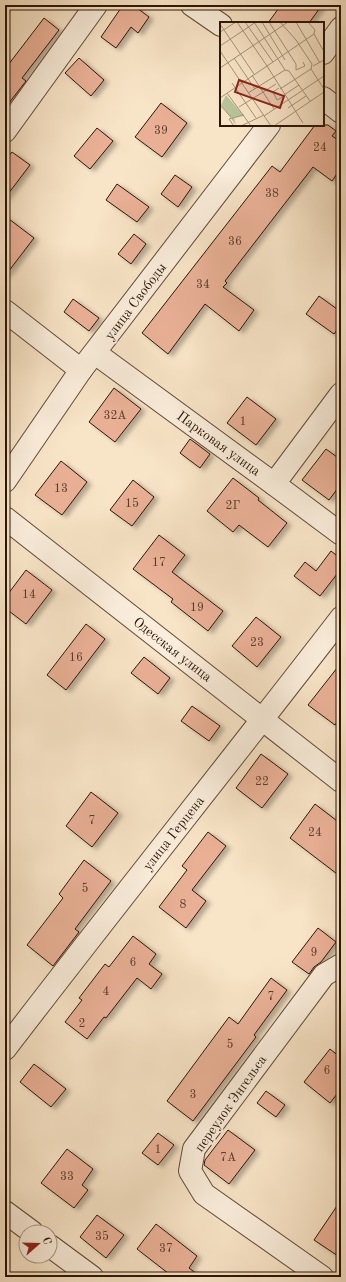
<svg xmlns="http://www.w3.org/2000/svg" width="346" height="1282" font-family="'Old Standard TT',serif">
<defs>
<filter id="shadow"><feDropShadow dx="4.5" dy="2.5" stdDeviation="2" flood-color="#0004"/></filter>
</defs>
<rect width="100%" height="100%" fill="#f8e4c7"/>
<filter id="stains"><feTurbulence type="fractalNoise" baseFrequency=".005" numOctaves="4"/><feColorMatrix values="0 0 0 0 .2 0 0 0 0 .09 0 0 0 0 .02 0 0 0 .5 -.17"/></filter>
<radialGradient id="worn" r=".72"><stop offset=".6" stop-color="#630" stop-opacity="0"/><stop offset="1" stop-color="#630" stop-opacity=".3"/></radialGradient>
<g fill="#e9b096" stroke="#2c1606" filter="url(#shadow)">
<polygon points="123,5 133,5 149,17 138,33 131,27 116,48 101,37"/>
<polygon points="281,5 322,5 309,23 268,23"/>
<polygon points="44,18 59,30 22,78 26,81 5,108 5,69"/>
<polygon points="79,58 104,80 91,96 65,73"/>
<polygon points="161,103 187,123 162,157 135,137"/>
<polygon points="315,125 328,125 336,131 332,136 341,142 341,168 332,181 313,167 225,281 227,283 223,287 254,310 239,331 205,304 168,354 142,333 272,166 280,172"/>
<polygon points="97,128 113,141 90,169 74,156"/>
<polygon points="12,152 30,165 5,198 5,161"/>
<polygon points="175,175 192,187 178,207 161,194"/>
<polygon points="117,184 149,207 137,222 106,200"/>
<polygon points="5,216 34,238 5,276"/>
<polygon points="134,234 146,244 131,264 118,254"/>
<polygon points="319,296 341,312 341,324 334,334 306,314"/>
<polygon points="73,299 99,318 89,331 64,312"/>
<polygon points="114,388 141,409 115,442 89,422"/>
<polygon points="247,397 276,419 256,445 227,423"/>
<polygon points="190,439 210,454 200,468 180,453"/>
<polygon points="326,449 341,460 341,484 329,500 302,480"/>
<polygon points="61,461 87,482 62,515 35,495"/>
<polygon points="233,478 259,498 258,500 287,523 268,547 239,525 233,532 207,511"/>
<polygon points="133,480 154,497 132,526 110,510"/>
<polygon points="159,535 185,555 172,572 223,611 208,631 171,602 173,599 133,569"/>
<polygon points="331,551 341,559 341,569 320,596 294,576 305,562 316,571"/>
<polygon points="26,570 52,590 26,624 5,608 5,598"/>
<polygon points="256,617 281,637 257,667 232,646"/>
<polygon points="86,624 105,639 66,690 47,675"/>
<polygon points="144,657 170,678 158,694 131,673"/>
<polygon points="341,663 341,717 335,725 308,705"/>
<polygon points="192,706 220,726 209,741 181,721"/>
<polygon points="261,754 288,774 262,808 236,788"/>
<polygon points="91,792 118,813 92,847 66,826"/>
<polygon points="315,804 341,824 341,877 290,838"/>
<polygon points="208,832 226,846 192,890 206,901 186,928 159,907 187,870 182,866"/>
<polygon points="84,860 111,881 75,929 79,932 53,966 27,945 63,898 59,894"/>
<polygon points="318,928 336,942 321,962 314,967 309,974 292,962"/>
<polygon points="133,936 156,954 149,964 162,974 151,989 137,978 106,1018 104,1017 87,1039 65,1022 82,1000 79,998 105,964 109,967"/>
<polygon points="271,978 287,990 254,1035 256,1037 193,1121 167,1101 229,1017 238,1024"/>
<polygon points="330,1049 341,1058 341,1089 330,1103 304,1082"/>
<polygon points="34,1064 66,1089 51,1107 20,1082"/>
<polygon points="266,1091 285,1105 276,1117 257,1103"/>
<polygon points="228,1130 255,1150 229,1184 204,1165 205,1160"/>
<polygon points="158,1133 174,1145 158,1165 142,1153"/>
<polygon points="67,1149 93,1169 82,1185 88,1190 74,1208 41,1183"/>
<polygon points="341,1200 341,1258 314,1240"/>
<polygon points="97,1215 124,1235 106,1258 80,1237"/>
<polygon points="156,1224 197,1256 189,1268 201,1277 173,1277 137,1249"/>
</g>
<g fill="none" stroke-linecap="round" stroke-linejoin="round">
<defs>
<g id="minor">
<polyline points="192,5 221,25"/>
<polyline points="323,53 341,28"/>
<polyline points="323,98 341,112"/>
<polyline points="5,131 96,5"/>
<polyline points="5,311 81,370"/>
<polyline points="95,353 274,484 341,534"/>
<polyline points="5,481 81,370 269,125"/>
<polyline points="274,484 341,394"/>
<polyline points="5,518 341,781"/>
<path d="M5 1049C116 904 230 762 341 618"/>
<polyline points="5,1212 32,1232"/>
<polyline points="50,1246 92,1277"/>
<polyline points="322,1277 204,1194 190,1171 194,1149 324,975 341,965"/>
</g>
</defs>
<use href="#minor" stroke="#5f4a36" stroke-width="24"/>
<use href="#minor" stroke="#faeddb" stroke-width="22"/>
</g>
<g text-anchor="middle" stroke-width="4" stroke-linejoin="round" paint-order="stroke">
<g font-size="12" fill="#5b3c2a">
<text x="161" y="134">39</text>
<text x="320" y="151">24</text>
<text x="272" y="197">38</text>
<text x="235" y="245">36</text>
<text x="203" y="288">34</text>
<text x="115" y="419">32А</text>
<text x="243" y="425">1</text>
<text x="61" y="492">13</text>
<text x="132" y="507">15</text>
<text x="233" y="509">2Г</text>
<text x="159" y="566">17</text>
<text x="29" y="598">14</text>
<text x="197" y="611">19</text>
<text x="257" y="646">23</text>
<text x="76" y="661">16</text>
<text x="262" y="785">22</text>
<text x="92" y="824">7</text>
<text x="315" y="836">24</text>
<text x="85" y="892">5</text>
<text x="183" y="908">8</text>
<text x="314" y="956">9</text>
<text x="133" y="966">6</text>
<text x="106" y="995">4</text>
<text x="271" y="1000">7</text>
<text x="82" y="1027">2</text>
<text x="230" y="1048">5</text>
<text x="327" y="1074">6</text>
<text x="193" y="1098">3</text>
<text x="158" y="1153">1</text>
<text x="228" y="1161">7А</text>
<text x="67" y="1180">33</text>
<text x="102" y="1240">35</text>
<text x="166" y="1252">37</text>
</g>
<g font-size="14" fill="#2c1606" stroke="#faeddb">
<text transform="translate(135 301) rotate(-53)" y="5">улица Свободы</text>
<text transform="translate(219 443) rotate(36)" y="5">Парковая улица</text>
<text transform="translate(173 649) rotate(38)" y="5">Одесская улица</text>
<text transform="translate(173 833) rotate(-52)" y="5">улица Герцена</text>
<text transform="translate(230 1103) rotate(-55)" y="5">переулок Энгельса</text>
</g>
</g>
<g transform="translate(220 22)">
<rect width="104" height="104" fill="#f8e4c7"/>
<path d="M6 73 23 93 14 96 16 103 1 83Z" fill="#b8c599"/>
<path fill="none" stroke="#a6927a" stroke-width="1" d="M17 0 47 44M25 0 53 40M34 0 65 48 69 49 90 79M42 0 65 38M49 0 76 42V48L85 44 83 40M60 0 76 18 92 42 91 47M76 0 100 41M0 2 34 52M0 10 16 0M94 12 103 28M0 24 36 0M0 29 51 104M14 36 35 67M47 44 83 101M93 44 104 38M0 46 68 0M91 47 104 67M32 53 54 87M12 61 36 96M59 66 53 70 57 78 65 74M60 67 91 47M7 71 31 104M28 71 65 48M64 73 79 63M0 76 94 12 95 8 88 0M0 83 11 95M19 85 56 62M68 86 86 74M44 94 104 54M14 104 9 97 24 93M21 104 44 93M54 104 104 70"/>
<path fill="#8f2418" fill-opacity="0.15" stroke="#8f2418" stroke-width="2" d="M19 58 64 74 60 86 15 70Z"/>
<rect width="104" height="104" fill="none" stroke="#2c1606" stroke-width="2"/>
</g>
<rect width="346" height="1282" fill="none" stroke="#f8e4c7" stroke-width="20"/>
<rect x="6" y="6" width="334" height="1270" fill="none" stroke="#2c1606" stroke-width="2"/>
<rect x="10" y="10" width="326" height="1262" fill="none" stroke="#2c1606"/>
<g transform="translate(38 1244) rotate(70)"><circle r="19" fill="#faeddb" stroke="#a89786"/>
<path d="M0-3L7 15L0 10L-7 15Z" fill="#8f2418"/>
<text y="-6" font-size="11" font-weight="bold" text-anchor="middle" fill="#2c1606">С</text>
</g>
<rect width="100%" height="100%" filter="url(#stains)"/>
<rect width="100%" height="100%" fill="url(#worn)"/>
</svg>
